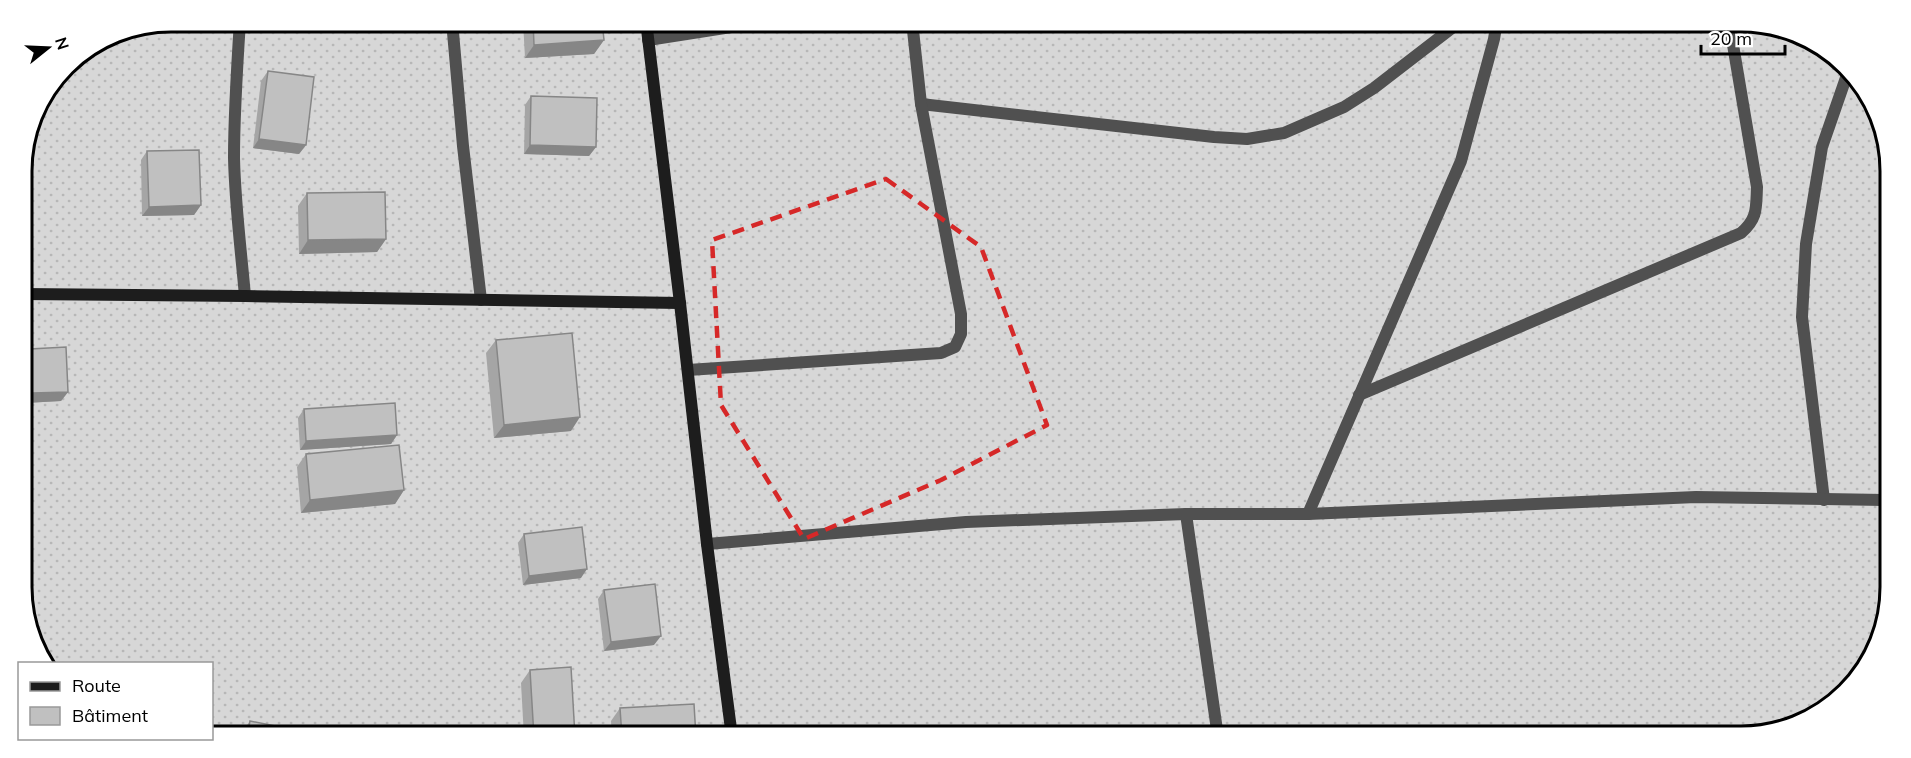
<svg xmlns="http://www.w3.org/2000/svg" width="1911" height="758" font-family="Mulish,sans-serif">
<defs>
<pattern id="grass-dots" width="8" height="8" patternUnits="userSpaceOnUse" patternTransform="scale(1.5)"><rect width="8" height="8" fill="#d7d7d7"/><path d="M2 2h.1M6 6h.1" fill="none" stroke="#b7b7b7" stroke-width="1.8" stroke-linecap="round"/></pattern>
</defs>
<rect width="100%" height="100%" fill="#fff"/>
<polygon fill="url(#grass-dots)" points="171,21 1740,21 1789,29 1853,72 1889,151 1882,636 1831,706 1750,737 212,737 212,664 47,663 24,616 21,160 36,105 72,58 114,32"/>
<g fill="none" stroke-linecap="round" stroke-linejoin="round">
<g stroke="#505050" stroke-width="12">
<path d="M240 21C237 67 234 113 234 158 235 204 241 250 245 296"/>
<polyline points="452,21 463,146 481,300"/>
<polyline points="648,40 770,21"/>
<polyline points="921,104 1214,137 1247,139 1284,133 1344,107 1374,88 1461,21"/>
<polyline points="688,370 941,353 955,347 961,334 961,314 921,104 912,21"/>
<path d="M1359 395 1741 233C1758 218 1756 208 1757 187L1729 21"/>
<polyline points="1824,500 1802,317 1806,244 1822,147 1849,69"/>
<polyline points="1186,514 1218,737"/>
<polyline points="1308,514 1461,161 1494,39 1497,21"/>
<polyline points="707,544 966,522 1186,514 1308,514 1696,497 1884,500"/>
</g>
<g stroke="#1d1d1d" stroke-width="12">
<polyline points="646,21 680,303 707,544 732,737"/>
<polyline points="22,294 245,296 680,303"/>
</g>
</g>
<g fill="#a5a5a5">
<polygon points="523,21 602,21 604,40 594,54 525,58"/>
<polygon points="268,71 306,145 299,154 253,148 261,81"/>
<polygon points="531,96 596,147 589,156 524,154 525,105"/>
<polygon points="147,151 201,205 194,215 142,216 141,160"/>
<polygon points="307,193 386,239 377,252 299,254 298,206"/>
<polygon points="496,340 571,431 494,438 486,353"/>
<polygon points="30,349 68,392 61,401 25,403 23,358"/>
<polygon points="304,409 397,435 391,444 300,450 298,418"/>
<polygon points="306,454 404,490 395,504 301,513 297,467"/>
<polygon points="524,534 581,578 523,585 518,543"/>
<polygon points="604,590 654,645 604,651 598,599"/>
<polygon points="530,670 575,737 524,737 521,683"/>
<polygon points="620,708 696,737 612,737 611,721"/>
<polygon points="250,721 285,737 242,737 243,731"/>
</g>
<g fill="#868686">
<polygon points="114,32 131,32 124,41 99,41"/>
<polygon points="604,40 594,54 525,58 534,45"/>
<polygon points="259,139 306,145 299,154 253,148"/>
<polygon points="530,145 596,147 589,156 524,154"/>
<polygon points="201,205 194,215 142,216 149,207"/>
<polygon points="386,239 377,252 299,254 308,240"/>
<polygon points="68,392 61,401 25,403 32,393"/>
<polygon points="580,417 571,431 494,438 504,425"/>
<polygon points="397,435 391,444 300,450 306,441"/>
<polygon points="404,490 395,504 301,513 310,500"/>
<polygon points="587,569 581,578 523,585 529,576"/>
<polygon points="661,636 654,645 604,651 611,642"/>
</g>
<g fill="#c0c0c0" stroke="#868686" stroke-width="1.5">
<polygon points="533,21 602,21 604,40 534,45"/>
<polygon points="131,29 131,32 115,32"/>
<polygon points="268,71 314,77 306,145 259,139"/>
<polygon points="531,96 597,98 596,147 530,145"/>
<polygon points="199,150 201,205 149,207 147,151"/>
<polygon points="385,192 386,239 308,240 307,193"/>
<polygon points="572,333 580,417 504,425 496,340"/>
<polygon points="66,347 68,392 32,393 30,349"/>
<polygon points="395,403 397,435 306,441 304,409"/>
<polygon points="399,445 404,490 310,500 306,454"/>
<polygon points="582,527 587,569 529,576 524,534"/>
<polygon points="655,584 661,636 611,642 604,590"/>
<polygon points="571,667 575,737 534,737 530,670"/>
<polygon points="694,704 696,737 622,737 620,708"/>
<polygon points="250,721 286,728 285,737 247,737"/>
</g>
<path fill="none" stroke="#d62828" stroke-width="4.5" stroke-dasharray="12 8" stroke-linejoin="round" d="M886 179 981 247 1047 425 941 480 804 539 721 405 712 240Z"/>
<path d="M0 0H1911V758H0ZM171 32H1741A139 139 0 0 1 1880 171V587A139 139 0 0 1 1741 726H171A139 139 0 0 1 32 587V171A139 139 0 0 1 171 32Z" fill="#fff" fill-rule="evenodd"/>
<path fill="none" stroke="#000" stroke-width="3" d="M171 32H1741A139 139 0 0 1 1880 171V587A139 139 0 0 1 1741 726H171A139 139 0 0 1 32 587V171A139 139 0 0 1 171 32Z"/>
<rect x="18" y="662" width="195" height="78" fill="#ffffff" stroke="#999999" stroke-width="1.5"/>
<rect x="30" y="682" width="30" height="9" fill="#1d1d1d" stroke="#999999" stroke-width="1.5"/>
<text x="72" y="692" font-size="18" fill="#000000">Route</text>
<rect x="30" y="707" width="30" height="18" fill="#c0c0c0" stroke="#999999" stroke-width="1.5"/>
<text x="72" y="722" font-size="18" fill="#000000">Bâtiment</text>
<g transform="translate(48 48) rotate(72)" stroke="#ffffff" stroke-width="4.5" paint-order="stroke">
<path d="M0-4.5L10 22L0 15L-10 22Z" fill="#000000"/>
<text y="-9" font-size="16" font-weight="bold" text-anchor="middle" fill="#000000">N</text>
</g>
<path d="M1701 45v9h84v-9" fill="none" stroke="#000000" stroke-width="3"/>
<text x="1710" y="45" font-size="18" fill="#000000" stroke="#ffffff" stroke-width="4.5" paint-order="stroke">20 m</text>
</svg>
